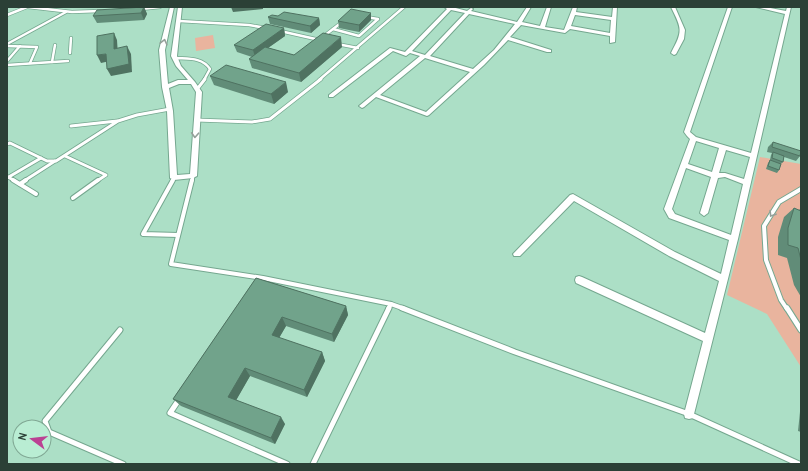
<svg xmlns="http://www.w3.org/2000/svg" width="808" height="471" font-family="'PT Sans',sans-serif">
<rect width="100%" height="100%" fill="#acdfc6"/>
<g fill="#e9b49e">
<polygon points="213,35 215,48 196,51 195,38"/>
<polygon points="760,157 801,164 801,367 767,314 727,295"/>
</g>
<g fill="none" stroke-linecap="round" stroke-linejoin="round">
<defs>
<g id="service-far3">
<polyline points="28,7 72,12 100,11"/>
<polyline points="141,9 160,7"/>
<polyline points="7,15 27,7"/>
<polyline points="366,17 378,19"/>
<polyline points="179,21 249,25 266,28"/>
<polyline points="333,29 359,36 378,19"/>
<polyline points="280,31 320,40"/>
<polyline points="324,36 342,22"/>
<polyline points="7,44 66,12"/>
<polyline points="337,44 358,48"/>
<polyline points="7,46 37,47 30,63"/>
<polyline points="70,53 71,38"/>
<path d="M175 58C188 59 202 57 210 69L204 80"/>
<polyline points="7,61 20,46"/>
<polyline points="52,62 55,45"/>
<polyline points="7,65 68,61"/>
<polyline points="319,80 404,7"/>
</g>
<g id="service-far2">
<polyline points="198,88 205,79"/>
<polyline points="196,120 252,122 270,119 321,79"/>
<polyline points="71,126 117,121"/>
<polyline points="7,144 10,143 47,161 56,161 118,121 137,115 170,109"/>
<polyline points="65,156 106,175 97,181"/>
<polyline points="8,177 15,181"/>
<polyline points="7,178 41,158"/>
<polyline points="24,181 55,161"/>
<polyline points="172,181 174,178"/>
<polyline points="192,181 193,176"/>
</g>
<g id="service-far1">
<polyline points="13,180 36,194"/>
<polyline points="173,180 143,234 178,235"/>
<polyline points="192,180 171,264 263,278 391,304 405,309"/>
<polyline points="20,184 26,180"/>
<polyline points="73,198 98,180"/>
<polyline points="388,309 391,304"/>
<polyline points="787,309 781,300 766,260 764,226 779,202 801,189"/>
</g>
<g id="service">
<polyline points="402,308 515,352 689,414 799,464"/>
<polyline points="787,308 801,330"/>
<polyline points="120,330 45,421 49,432 123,464"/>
<polyline points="180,398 170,413 287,464"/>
<polyline points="313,464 389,308"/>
</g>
<g id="minor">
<path d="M170 7H174L165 50 168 84 178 80H188L176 66 171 56 178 7H182L177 56 181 66 195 82 202 92 197 176 193 178 174 180 170 178 167 111 162 87 159 50ZM179 84H191L196 92 190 174 177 175 173 111 169 88Z"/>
<path d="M444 7H452L467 11 471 8 473 9 471 11 517 22 527 7H531L522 22 540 26 547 7H551L545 27 564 30 573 7H577L576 12 612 17 613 7H617L615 42 610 43V36L570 29 565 33 521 25 510 37 551 50V52H547L508 40 484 65 429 115 427 116 376 97 364 107 362 108 359 106 420 56 410 53 406 56 393 51 333 97H329V95L390 48 405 52 447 9ZM451 10 465 13 425 55 412 51ZM469 14 515 24 494 50 473 69 430 56ZM575 15 611 20 610 33 571 26ZM425 58 470 72 426 112 380 95Z"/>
<path d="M671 7H675L685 30 684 39 676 54 674 55 671 53C683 31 682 29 671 7Z"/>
<path d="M728 7H732L690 132 696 137 751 153 785 14 756 7H765L786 11 787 7H791L738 239 694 414 693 418 689 419 685 418 684 414 703 341 576 283 575 280 576 277 579 276 582 277 705 333 719 281 669 256 574 201 520 256H514L513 254 570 195 573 194 675 252 721 274 729 240 669 218 664 209 690 139 687 136 684 132ZM696 141 719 148 712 172 688 164ZM726 150 750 157 744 179 725 173H719ZM686 168 711 177 700 213 704 216 708 213 718 178 725 177 743 184 731 235 675 214 672 209Z"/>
</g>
</defs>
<use href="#service-far3" stroke="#75a78f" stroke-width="4"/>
<use href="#service-far2" stroke="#75a78f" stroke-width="4.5"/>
<use href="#service-far1" stroke="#75a78f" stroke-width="6"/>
<use href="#service" stroke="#75a78f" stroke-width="7"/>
<use href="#minor" stroke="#75a78f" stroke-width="2"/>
<use href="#service-far3" stroke="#fff" stroke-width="2.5"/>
<use href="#service-far2" stroke="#fff" stroke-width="3"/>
<use href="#service-far1" stroke="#fff" stroke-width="4"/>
<use href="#service" stroke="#fff" stroke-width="5"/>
<use href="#minor" fill="#fff" fill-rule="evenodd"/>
</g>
<g fill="#618c78">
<polygon points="144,7 147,14 144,20 97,23 93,16"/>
<polygon points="278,16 319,18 320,25 311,33 270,24 268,17"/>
<polygon points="371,20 359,32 339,28 338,21"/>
<polygon points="284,28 285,36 268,48 294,55 342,47 301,82 252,68 249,59 252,57 237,52 234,45"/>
<polygon points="210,76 288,92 274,104 214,85"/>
<polygon points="773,142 800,156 796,161 784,157 783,162 781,164 779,170 777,173 766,169 768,163 770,160 771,155 772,153 767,152 768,147"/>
<polygon points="794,208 799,210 801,208 801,297 794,285 787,258 778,255 778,237 784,217"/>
<polygon points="256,278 346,306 348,315 334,342 286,326 279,338 322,352 325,361 307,397 250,376 236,400 285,424 275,444 181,406 173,399"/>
<polygon points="801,402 801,432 798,431"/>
</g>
<g fill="#4f7261">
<polygon points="144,7 147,14 144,20 141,13"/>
<polygon points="231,7 263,7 263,9 233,12"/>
<polygon points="371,13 371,20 359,32 359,25"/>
<polygon points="319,18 320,25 311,33 310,26"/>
<polygon points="284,28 285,36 255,57 253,50"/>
<polygon points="114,33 117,40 118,56 114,49"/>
<polygon points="341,37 342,47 301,82 299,73"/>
<polygon points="127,46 131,54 132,72 111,76 107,69"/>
<polygon points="106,54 110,61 101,63 97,55"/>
<polygon points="286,82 288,92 274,104 271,94"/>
<polygon points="346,306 348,315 334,342 332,334"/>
<polygon points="282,317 286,326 276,343 272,335"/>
<polygon points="322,352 325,361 307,397 304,390"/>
<polygon points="245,368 250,376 234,404 228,397"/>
<polygon points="281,417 285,424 275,444 271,438"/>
</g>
<g fill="#71a38b" stroke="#4f7261">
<polygon points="144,7 141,13 93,16 97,10"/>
<polygon points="351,9 371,13 359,25 338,21"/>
<polygon points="284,12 319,18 310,26 268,17 272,15 278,16"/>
<polygon points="266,24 284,28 253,50 234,45"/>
<polygon points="114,33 114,49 127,46 129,64 107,69 106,54 97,55 97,36"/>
<polygon points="323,33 341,37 299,73 249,59 265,47 294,55"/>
<polygon points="226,65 286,82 271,94 210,76"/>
<polygon points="773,142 801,151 800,156 772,147"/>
<polygon points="773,152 784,156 783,162 772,158"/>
<polygon points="770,160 781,164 779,170 768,166"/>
<polygon points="794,208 801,211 801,260 798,248 788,245 788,228"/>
<polygon points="256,278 346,306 332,334 282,317 272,335 322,352 304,390 245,368 228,397 281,417 271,438 173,399"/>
</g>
<defs><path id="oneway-chevron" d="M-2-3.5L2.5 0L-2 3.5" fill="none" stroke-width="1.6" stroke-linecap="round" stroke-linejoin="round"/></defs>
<g stroke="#95a09a">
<use href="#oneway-chevron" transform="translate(164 42) rotate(-76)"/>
<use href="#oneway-chevron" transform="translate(195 135) rotate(93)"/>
<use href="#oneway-chevron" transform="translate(772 214) rotate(122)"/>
</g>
<rect width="808" height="471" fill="none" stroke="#2b4036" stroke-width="16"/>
<g transform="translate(32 439) rotate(285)"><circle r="19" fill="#b9edd3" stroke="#80a894"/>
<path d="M0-3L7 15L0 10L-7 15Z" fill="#bb4193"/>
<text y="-6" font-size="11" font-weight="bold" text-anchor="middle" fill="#2b4036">N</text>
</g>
</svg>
